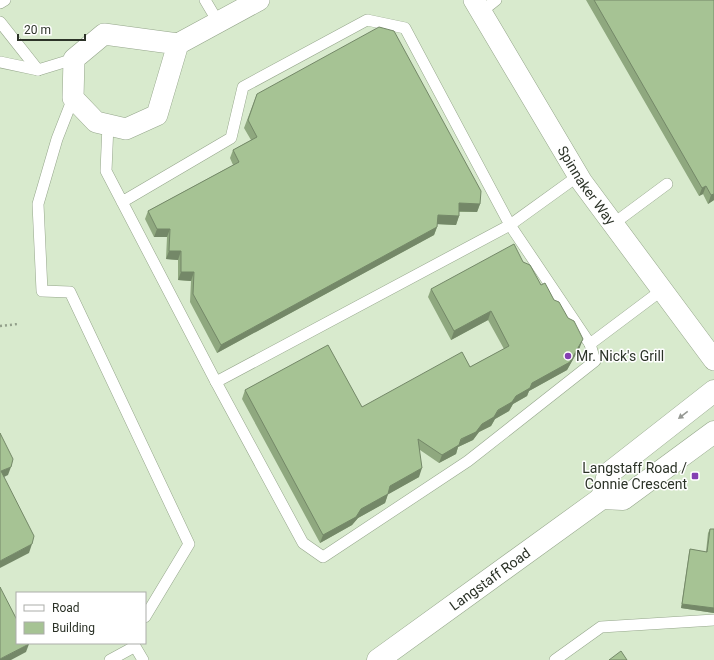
<svg xmlns="http://www.w3.org/2000/svg" width="714" height="660" font-family="Roboto,sans-serif">
<rect width="100%" height="100%" fill="#d8eacd"/>
<g fill="none" stroke-linecap="round" stroke-linejoin="round">
<defs>
<g id="service">
<polyline points="205,0 218,22"/>
<polyline points="0,3 5,0"/>
<polyline points="481,12 496,0"/>
<polyline points="0,22 38,70"/>
<polyline points="0,62 38,70 74,59"/>
<polyline points="73,98 57,139 38,204 42,291 70,292 189,544 145,617"/>
<polyline points="108,125 106,171 216,382 510,225 405,28 367,20 243,87 231,138 122,202"/>
<polyline points="578,176 510,225 590,344 662,290"/>
<polyline points="613,224 667,184"/>
<polyline points="216,382 303,543 323,557 468,461 595,361 590,344"/>
<polyline points="133,643 143,660"/>
<polyline points="110,660 134,647"/>
<polyline points="555,660 601,627 714,620"/>
</g>
<g id="minor">
<path id="s1" d="M474 0 582 182 714 360"/>
<polyline points="178,44 157,115 126,129 96,122 73,98 74,59 104,34 178,44 259,0"/>
</g>
<g id="secondary">
<polyline points="602,498 608,474 714,391"/>
<path id="s2" d="M378 660 602 498 623 499 714 432"/>
</g>
</defs>
<use href="#service" stroke="#95a68b" stroke-width="12"/>
<use href="#minor" stroke="#95a68b" stroke-width="22"/>
<use href="#secondary" stroke="#95a68b" stroke-width="23"/>
<polyline stroke="#93a08b" stroke-width="2.5" stroke-dasharray="2 3" stroke-linecap="butt" points="0,326 18,324"/>
<use href="#service" stroke="#fff" stroke-width="11"/>
<use href="#minor" stroke="#fff" stroke-width="21"/>
<use href="#secondary" stroke="#fff" stroke-width="22"/>
</g>
<g fill="#8fa87f">
<polygon points="586,0 714,0 714,200 708,204 703,194 699,196"/>
<polygon points="257,94 480,204 477,212 459,212 459,216 456,225 437,224 437,227 434,235 217,353 190,302 191,281 178,280 178,260 166,259 167,237 154,237 145,219 148,211 233,165 230,158 233,150 251,140 244,128"/>
<polygon points="523,262 541,285 580,347 567,370 529,391 527,396 513,404 509,411 495,419 491,426 479,432 473,440 458,447 456,454 439,463 420,450 419,477 388,494 385,503 358,518 352,525 320,543 242,399 245,390 362,407 470,367 504,349 488,320 451,340 428,297 431,289"/>
<polygon points="710,529 714,613 681,608 689,553 690,549 706,552 708,533"/>
</g>
<g fill="#748868">
<polygon points="706,186 703,194 699,196 702,188"/>
<polygon points="714,194 714,200 708,204 711,195"/>
<polygon points="459,203 480,204 477,212 456,211"/>
<polygon points="438,215 459,216 456,225 435,224"/>
<polygon points="437,227 434,235 217,353 221,345"/>
<polygon points="157,229 170,229 167,237 154,237"/>
<polygon points="169,251 181,251 178,260 166,259"/>
<polygon points="181,272 194,272 191,281 178,280"/>
<polygon points="491,311 488,320 451,340 454,331"/>
<polygon points="583,339 580,347 567,370 529,391 527,396 513,404 509,411 495,419 491,426 479,432 473,440 458,447 456,454 439,463 442,455 482,424 532,383"/>
<polygon points="11,467 8,475 0,479 1,471"/>
<polygon points="422,468 419,477 387,495 390,486"/>
<polygon points="388,494 385,503 358,518 352,525 320,543 323,535 361,509"/>
<polygon points="32,544 29,553 0,568 0,561"/>
<polygon points="682,604 714,608 714,613 681,608"/>
<polygon points="29,644 26,652 11,660 0,660 0,659"/>
</g>
<g fill="#a6c394" stroke="#748868">
<polygon points="594,0 714,0 714,194 711,195 706,186 702,188"/>
<polygon points="379,27 394,31 481,191 480,204 459,203 459,216 438,215 437,227 221,345 193,294 194,272 181,272 181,251 169,251 170,229 157,229 148,211 239,162 233,150 257,137 248,120 257,94"/>
<polygon points="514,244 523,262 530,265 541,285 545,283 554,300 559,302 568,318 574,321 583,339 570,362 532,383 530,388 516,396 512,402 498,410 494,417 482,424 476,432 461,439 459,445 442,455 418,439 422,468 390,486 388,494 361,509 356,517 323,535 245,390 328,345 362,407 462,352 470,367 509,346 491,311 454,331 431,289"/>
<polygon points="0,433 13,459 11,467 1,471 34,536 32,544 0,561"/>
<polygon points="710,529 714,529 714,608 682,604 690,549 707,552"/>
<polygon points="0,587 17,620 17,643 29,643 29,644 0,659"/>
<polygon points="621,651 627,660 609,660"/>
</g>
<defs><path id="oneway-solid" d="M-6-.8H1V-3.2L6.5 0L1 3.2V.8H-6Z"/></defs>
<use fill="#969994" href="#oneway-solid" transform="translate(683 415) rotate(142)"/>
<g fill="#843fb2" stroke="#fff" stroke-width="1.5">
<circle cx="568" cy="356" r="4"/>
<rect x="691" y="472" width="8" height="8" rx="2"/>
</g>
<g text-anchor="middle" stroke-width="3" stroke-linejoin="round" paint-order="stroke">
<g font-size="14" fill="#2c3328" stroke="#fff">
<text dy="5" stroke="none"><textPath href="#s1" startOffset="217">Spinnaker Way</textPath></text>
<text dy="5" stroke="none"><textPath href="#s2" startOffset="138">Langstaff Road</textPath></text>
</g>
<g font-size="14" fill="#2c3328" stroke="#fff" text-anchor="start">
<text x="576" y="361">Mr. Nick's Grill</text>
<text x="687" y="473" text-anchor="end">Langstaff Road /<tspan x="687" dy="16">Connie Crescent</tspan></text>
</g>
</g>
<rect x="16" y="592" width="130" height="52" fill="#ffffff" stroke="#abada9"/>
<rect x="24" y="605" width="20" height="6" fill="#ffffff" stroke="#abada9"/>
<text x="52" y="612" font-size="12" fill="#2c3328">Road</text>
<rect x="24" y="622" width="20" height="12" fill="#a6c394" stroke="#abada9"/>
<text x="52" y="632" font-size="12" fill="#2c3328">Building</text>
<path d="M18 34v6h67v-6" fill="none" stroke="#2c3328" stroke-width="2"/>
<text x="24" y="34" font-size="12" fill="#2c3328" stroke="#ffffff" stroke-width="3" paint-order="stroke">20 m</text>
</svg>
